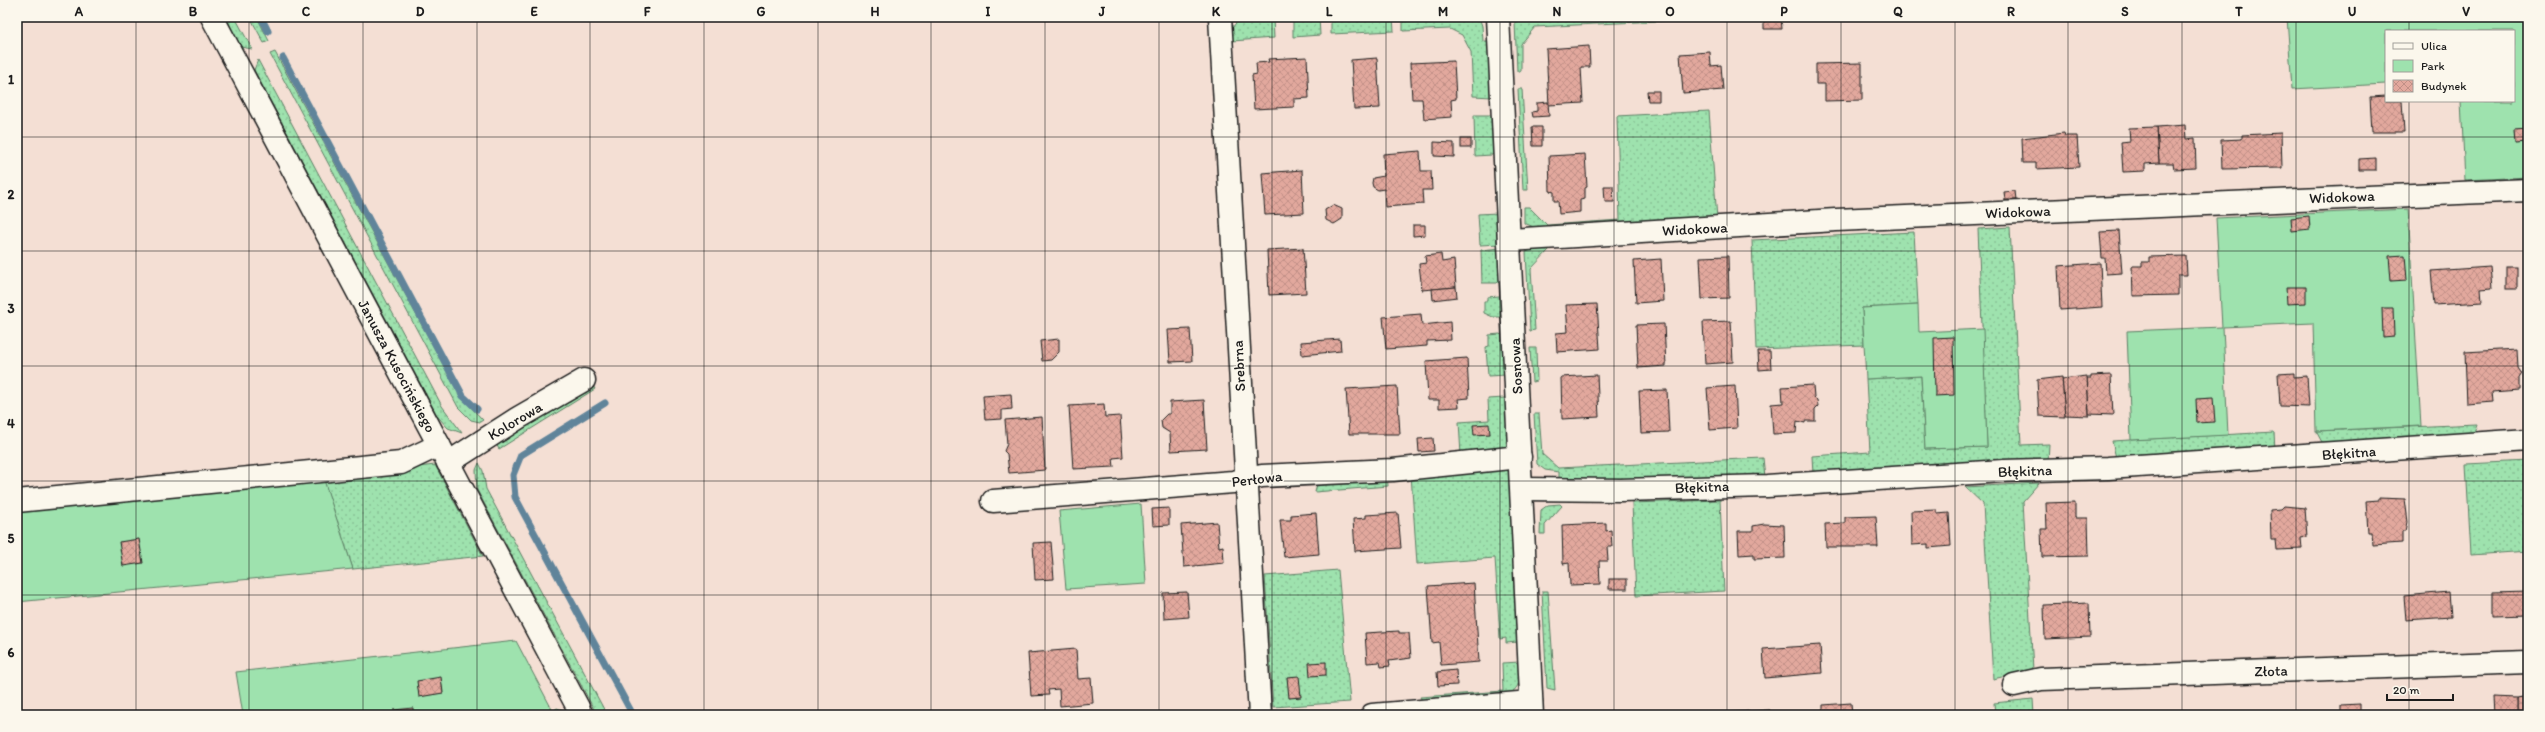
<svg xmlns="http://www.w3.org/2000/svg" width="2545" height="732" font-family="Itim,sans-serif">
<defs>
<pattern id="grass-dots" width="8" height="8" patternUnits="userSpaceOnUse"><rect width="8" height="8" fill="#9ee2ae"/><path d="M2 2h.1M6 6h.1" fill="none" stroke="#88c195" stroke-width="1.8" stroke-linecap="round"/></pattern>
<pattern id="building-cross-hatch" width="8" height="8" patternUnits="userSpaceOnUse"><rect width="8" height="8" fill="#e2a89d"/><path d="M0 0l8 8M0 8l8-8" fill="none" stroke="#c19087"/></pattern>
</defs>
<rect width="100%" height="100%" fill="#f4dfd4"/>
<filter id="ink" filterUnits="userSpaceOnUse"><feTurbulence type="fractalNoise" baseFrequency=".025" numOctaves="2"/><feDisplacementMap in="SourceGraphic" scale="8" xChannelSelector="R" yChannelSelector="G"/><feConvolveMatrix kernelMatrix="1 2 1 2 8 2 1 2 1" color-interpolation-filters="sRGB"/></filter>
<g filter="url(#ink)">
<g fill="url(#grass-dots)" stroke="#5d7f65">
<polygon points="226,17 235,17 252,49 241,47"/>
<polygon points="250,17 257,17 269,41 264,43"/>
<polygon points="1241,17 1273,17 1274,38 1232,41 1231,29"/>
<polygon points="1293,17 1319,17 1320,35 1293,37"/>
<polygon points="1331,17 1393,17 1394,31 1331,34"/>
<polygon points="1403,17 1479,17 1482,26 1483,41 1490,41 1492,97 1473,96 1471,52 1462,35 1450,29 1403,31"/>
<polygon points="1517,17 1720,17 1720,18 1535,27 1521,44 1521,71 1517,71 1515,22"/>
<polygon points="275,52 448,374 460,396 483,420 480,422 471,420 458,407 270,54"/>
<polygon points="258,60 442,406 462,433 448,428 438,417 254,70"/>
<polygon points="1518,89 1522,89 1528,190 1523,190"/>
<polygon points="1709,111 1717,219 1539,229 1524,223 1524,207 1529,207 1547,225 1620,220 1617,116"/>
<polygon points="1474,115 1490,115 1494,118 1495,152 1492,155 1475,156"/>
<polygon points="1498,213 1500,244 1480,245 1478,214"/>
<polygon points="2010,227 2021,445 2049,444 2048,462 1813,474 1812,456 1870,452 1866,379 1921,376 1925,449 1987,447 1978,229"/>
<polygon points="1914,232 1918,305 1862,308 1864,345 1756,349 1752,240"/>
<polygon points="1540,247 1549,250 1531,269 1535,330 1530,331 1526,252"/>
<polygon points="1500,248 1501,279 1497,283 1482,283 1481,250"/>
<polygon points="1499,296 1502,299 1503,317 1493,317 1484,313 1484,301 1487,301 1487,297"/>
<polygon points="1500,334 1504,337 1506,375 1488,376 1486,347 1489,346 1489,335"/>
<polygon points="1530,348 1536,348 1537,381 1532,382"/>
<polygon points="592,384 595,389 499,449 496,444"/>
<polygon points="1504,398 1507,401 1509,447 1501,453 1461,455 1459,422 1489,420 1488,399"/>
<polygon points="1534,414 1539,414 1542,454 1558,468 1763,458 1765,477 1636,482 1559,479 1559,472 1545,470 1537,464"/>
<polygon points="2477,424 2474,432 2459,438 2324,446 2316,431"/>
<polygon points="2274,432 2275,450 2116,458 2112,441"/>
<polygon points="2528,461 2528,551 2471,555 2466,464"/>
<polygon points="479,463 483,471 486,489 607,715 597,715 477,490 476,470"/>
<polygon points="435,465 483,556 353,569 323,478"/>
<polygon points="1510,467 1518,642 1506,643 1506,638 1500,639 1495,558 1417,564 1411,474"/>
<polygon points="1387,475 1388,486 1315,492 1318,481"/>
<polygon points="2039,483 2023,501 2033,670 1993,679 1983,504 1965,487"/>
<polygon points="1720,500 1724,591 1636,596 1632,503"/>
<polygon points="1560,504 1562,506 1545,525 1545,534 1540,534 1541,510 1548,505"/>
<polygon points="1338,570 1350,702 1273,707 1265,576"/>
<polygon points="1542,591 1548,591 1555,690 1547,688"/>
<path d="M1520 662C1520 676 1522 685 1510 694L1423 702 1420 697 1503 691 1502 663Z"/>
<polygon points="2033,699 2034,715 1995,715 1994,703"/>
<polygon points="557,708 566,711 568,715 555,715 553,711"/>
</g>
<g fill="#9ee2ae" stroke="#5d7f65">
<polygon points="2287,17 2528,17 2528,177 2465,180 2461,101 2514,101 2514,31 2386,31 2386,84 2292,89"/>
<polygon points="2408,209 2421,426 2316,431 2313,323 2223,327 2228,435 2131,440 2127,331 2222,327 2216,218"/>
<polygon points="1918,305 1919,332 1983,329 1987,447 1925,449 1921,376 1866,379 1862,308"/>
<polygon points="323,477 353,569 17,602 17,506"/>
<polygon points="1141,504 1146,584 1066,589 1059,511"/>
<polygon points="516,641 555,715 243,715 236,672"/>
</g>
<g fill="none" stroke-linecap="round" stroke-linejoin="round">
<g stroke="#60849a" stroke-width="7">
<polyline points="261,17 268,31"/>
<polyline points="283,58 463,396 477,409"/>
<polyline points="605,403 521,455 513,475 515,497 633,715"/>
</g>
</g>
<g fill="url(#building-cross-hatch)" stroke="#1c1c1c">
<polygon points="1819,17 1838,17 1820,20"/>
<polygon points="1781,18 1782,29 1764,29 1764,19"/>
<polygon points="1589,46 1590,67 1581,67 1583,103 1549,105 1546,49"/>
<polygon points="1710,52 1711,66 1721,65 1723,90 1683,93 1680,54"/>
<polygon points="1307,57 1309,98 1294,99 1294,107 1254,109 1252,75 1257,74 1256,63 1269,62 1268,59"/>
<polygon points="1377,58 1380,108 1354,109 1351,60"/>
<polygon points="1454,61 1456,99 1451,100 1452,117 1424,119 1422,99 1412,99 1410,63"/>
<polygon points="1862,63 1862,100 1825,101 1825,84 1816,84 1816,64"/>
<polygon points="1647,91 1659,91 1659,101 1648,101"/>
<polygon points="2386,96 2386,101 2402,101 2404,132 2372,132 2370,97"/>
<polygon points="1548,102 1549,116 1533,117 1532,112 1537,111 1537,103"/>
<polygon points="2185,125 2186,139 2195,138 2196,168 2174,169 2173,163 2159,163 2157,127"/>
<polygon points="1532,127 1542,127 1542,146 1533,146"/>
<polygon points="2157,127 2159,163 2145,164 2145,171 2123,172 2121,142 2130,141 2129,128"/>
<polygon points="2528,129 2528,142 2515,143 2514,130"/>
<polygon points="2064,133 2065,136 2077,136 2079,167 2036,169 2036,163 2023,163 2022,138"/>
<polygon points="2281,133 2282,168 2222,169 2221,140 2242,139 2242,135"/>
<rect x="1461" y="139" width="10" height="9"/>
<polygon points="1434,142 1454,143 1454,157 1434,156"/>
<polygon points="1420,151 1421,171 1431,171 1432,190 1422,190 1423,204 1385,207 1384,189 1378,190 1373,187 1372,183 1373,178 1384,176 1383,154"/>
<polygon points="1585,154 1587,187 1585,188 1585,199 1580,200 1580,212 1559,214 1558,201 1554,201 1554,192 1550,191 1549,156"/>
<polygon points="2376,158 2376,170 2359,170 2359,159"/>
<polygon points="1302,170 1304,213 1265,215 1262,173"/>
<polygon points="1604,186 1613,186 1614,202 1605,202"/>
<polygon points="2015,191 2016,200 2005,200 2004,192"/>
<polygon points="1333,205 1342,209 1342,219 1334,224 1326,220 1325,210"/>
<polygon points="2309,216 2310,229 2292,231 2291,218"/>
<polygon points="1413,225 1425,225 1425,235 1413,236"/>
<polygon points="2119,231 2122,273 2106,274 2105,258 2102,258 2100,232"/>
<polygon points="1303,248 1306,293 1269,295 1267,250"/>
<polygon points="1441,254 1442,262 1454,260 1456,287 1422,290 1419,264 1426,263 1425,256"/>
<polygon points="2405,255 2407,280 2391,281 2389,256"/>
<polygon points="1728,256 1729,298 1702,299 1700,257"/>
<polygon points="2186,256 2187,275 2178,275 2178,295 2133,296 2132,266 2142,266 2142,262 2149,262 2149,257"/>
<polygon points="1661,259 1663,301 1636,303 1634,261"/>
<polygon points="2100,263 2102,307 2060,310 2058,266"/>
<polygon points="2525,266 2528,266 2528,286 2526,286"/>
<polygon points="2490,267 2492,288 2481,289 2482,302 2434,305 2431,271"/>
<rect x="2506" y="267" width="11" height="21"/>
<polygon points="1456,287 1457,297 1433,300 1432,289"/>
<polygon points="2286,287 2306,287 2306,303 2287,304"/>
<polygon points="1597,304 1600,349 1557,352 1556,333 1568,332 1566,305"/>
<polygon points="2382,308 2393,308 2394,336 2383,337"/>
<polygon points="1421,314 1422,325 1450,322 1451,340 1427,341 1427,346 1386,349 1383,317"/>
<polygon points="1731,321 1733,362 1705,364 1703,322"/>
<polygon points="1664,324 1666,366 1638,368 1636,325"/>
<polygon points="1190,329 1192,361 1170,362 1168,330"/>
<polygon points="1953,337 1954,395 1935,396 1934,338"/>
<polygon points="1059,339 1059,352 1051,360 1042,361 1040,341"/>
<polygon points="1340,339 1341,351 1302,355 1301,342"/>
<polygon points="2517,349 2518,368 2522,374 2519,378 2519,390 2492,392 2493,402 2467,404 2465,352"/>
<polygon points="1758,351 1770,351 1771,369 1759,370"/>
<polygon points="1467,358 1469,398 1458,399 1459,407 1439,408 1439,400 1428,400 1426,361"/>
<polygon points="2294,373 2294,377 2307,376 2309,407 2280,406 2278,374"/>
<polygon points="1597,375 1599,417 1562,419 1561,377"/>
<polygon points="2111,375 2113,415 2089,414 2087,378 2091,378 2091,376"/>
<polygon points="2087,376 2089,416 2065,415 2062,379"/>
<polygon points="2062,377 2065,417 2039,416 2037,380"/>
<polygon points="1813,385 1814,397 1817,400 1818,406 1815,409 1815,421 1805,421 1805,423 1797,421 1796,433 1773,434 1771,404 1783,403 1782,387"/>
<polygon points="1397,386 1400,434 1349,434 1346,389"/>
<polygon points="1735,386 1737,428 1710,430 1707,388"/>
<polygon points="1667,390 1669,432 1641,433 1639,391"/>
<polygon points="1011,394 1012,409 1002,410 1002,419 985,420 983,396"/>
<polygon points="2213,398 2215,422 2197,423 2196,399"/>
<polygon points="1204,400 1207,449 1171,451 1170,433 1162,428 1161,420 1167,414 1170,414 1170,402"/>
<polygon points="1104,404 1105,417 1120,416 1123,457 1113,458 1114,467 1073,469 1069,406"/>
<polygon points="1042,417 1045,470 1009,473 1007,454 1004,451 1007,444 1005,420"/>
<polygon points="1489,424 1490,434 1474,435 1473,425"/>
<polygon points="1433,438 1434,451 1419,452 1418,439"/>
<polygon points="2379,498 2405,499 2408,522 2406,531 2402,531 2402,543 2373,545 2372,532 2368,532 2366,501 2379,500"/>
<polygon points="2075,502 2075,518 2088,518 2089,556 2042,557 2041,529 2047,529 2046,503"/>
<polygon points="2284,506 2305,508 2307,537 2301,538 2302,549 2276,550 2275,539 2271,539 2270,510 2281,509"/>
<polygon points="1169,508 1169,525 1153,526 1152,509"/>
<polygon points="1937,510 1937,514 1949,513 1951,546 1928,548 1928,544 1912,545 1911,511"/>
<polygon points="1316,513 1319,554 1284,557 1280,520 1291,520 1291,515"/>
<polygon points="1398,513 1401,548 1355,551 1353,519 1366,518 1366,515"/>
<polygon points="1876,516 1878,547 1826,547 1825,524 1845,523 1845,517"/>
<polygon points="1217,522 1219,547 1223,546 1224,563 1184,567 1181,525"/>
<polygon points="1606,523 1606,531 1611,530 1612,547 1607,547 1608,561 1599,561 1600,584 1570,585 1569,563 1563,564 1562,525"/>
<polygon points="1764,524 1784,525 1785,558 1754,559 1754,554 1739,555 1738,531 1753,531 1753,526"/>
<polygon points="139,539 143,563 123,566 119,542"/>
<polygon points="1051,542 1054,579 1035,580 1033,543"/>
<rect x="1609" y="579" width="18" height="10"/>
<polygon points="1474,583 1479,662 1441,665 1439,642 1432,643 1428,586"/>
<polygon points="1187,592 1189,617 1164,619 1163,593"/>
<polygon points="2449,592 2451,617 2406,620 2404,596"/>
<polygon points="2528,592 2528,615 2492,616 2492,593"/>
<polygon points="2089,603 2090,637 2045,639 2044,605"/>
<polygon points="1399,631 1399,633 1409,633 1411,658 1389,661 1390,666 1381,667 1380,662 1367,663 1365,633"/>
<polygon points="1820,645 1822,673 1765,678 1763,649"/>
<polygon points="1076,649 1078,679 1091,678 1093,703 1060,706 1059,689 1048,690 1049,695 1031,696 1028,653"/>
<polygon points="1326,662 1326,675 1310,676 1309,663"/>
<polygon points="1456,670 1457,685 1438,686 1437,672"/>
<polygon points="1299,676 1301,697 1289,698 1287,677"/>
<polygon points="441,677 443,693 419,697 417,681"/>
<polygon points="2527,696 2528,715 2517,715 2517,698"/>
<polygon points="2493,697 2517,698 2517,715 2494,715"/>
<polygon points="1851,703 1852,715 1823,715 1823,705"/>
<polygon points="2360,704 2360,715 2334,715 2341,714 2341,705"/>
<polygon points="413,708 413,715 394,715 394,710"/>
<polygon points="1770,710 1770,715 1720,715 1720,713"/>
</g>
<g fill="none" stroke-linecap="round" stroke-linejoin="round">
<defs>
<g id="minor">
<polyline points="212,17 582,715"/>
<polyline points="1220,17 1260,715"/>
<polyline points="1498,17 1532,715"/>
<polyline points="1509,240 1836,220 2528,190"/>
<polyline points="448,463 518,418 584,380"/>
<polyline points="1522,489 1621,490 1767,486 2003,471 2108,468 2528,440"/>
<polyline points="17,501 401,463 439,445"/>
<polyline points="993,501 1233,482 1262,476 1393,470 1520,457"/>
<polyline points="2014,685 2041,679 2528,662"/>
<polyline points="1372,715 1531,702"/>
</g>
</defs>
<use href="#minor" stroke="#1c1c1c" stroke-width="25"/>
<use href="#minor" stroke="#fbf7ec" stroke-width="22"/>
</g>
</g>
<path fill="none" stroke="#1c1c1c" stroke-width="1" stroke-opacity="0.55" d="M136 17V715M249 17V715M363 17V715M477 17V715M590 17V715M704 17V715M818 17V715M931 17V715M1045 17V715M1159 17V715M1272 17V715M1386 17V715M1500 17V715M1614 17V715M1727 17V715M1841 17V715M1955 17V715M2068 17V715M2182 17V715M2296 17V715M2409 17V31M2409 101V715M17 137H2528M17 251H2528M17 366H2528M17 481H2528M17 595H2528"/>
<g text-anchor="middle" stroke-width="3" stroke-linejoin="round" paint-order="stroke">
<g font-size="15" fill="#1c1c1c" stroke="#fbf7ec">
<text transform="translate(2342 197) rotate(-2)" y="5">Widokowa</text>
<text transform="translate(2018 212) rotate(-2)" y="5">Widokowa</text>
<text transform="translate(1695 229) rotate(-3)" y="5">Widokowa</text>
<text transform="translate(397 366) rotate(62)" y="5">Janusza Kusocińskiego</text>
<text transform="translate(1239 366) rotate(-93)" y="5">Srebrna</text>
<text transform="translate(1516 366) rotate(-93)" y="5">Sosnowa</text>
<text transform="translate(515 421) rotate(-31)" y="5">Kolorowa</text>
<text transform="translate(2349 453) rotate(-4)" y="5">Błękitna</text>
<text transform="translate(2025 471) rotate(-2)" y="5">Błękitna</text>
<text transform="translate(1257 479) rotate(-7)" y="5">Perłowa</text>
<text transform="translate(1702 487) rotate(-2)" y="5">Błękitna</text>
<text transform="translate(2271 671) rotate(-2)" y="5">Złota</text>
</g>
</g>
<rect width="2545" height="732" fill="none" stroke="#fbf7ec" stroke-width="44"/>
<rect x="2385" y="30" width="130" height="72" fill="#fbf7ec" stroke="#a29f99"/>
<rect x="2393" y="43" width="20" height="6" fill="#fbf7ec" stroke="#a29f99"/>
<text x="2421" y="50" font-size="12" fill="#1c1c1c">Ulica</text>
<rect x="2393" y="60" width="20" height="12" fill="#9ee2ae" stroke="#a29f99"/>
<text x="2421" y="70" font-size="12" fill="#1c1c1c">Park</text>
<rect x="2393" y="80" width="20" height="12" fill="url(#building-cross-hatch)" stroke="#a29f99"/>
<text x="2421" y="90" font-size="12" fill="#1c1c1c">Budynek</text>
<path d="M2387 694v6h66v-6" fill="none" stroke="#1c1c1c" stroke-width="2"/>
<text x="2393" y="694" font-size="12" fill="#1c1c1c" stroke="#fbf7ec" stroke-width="3" paint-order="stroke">20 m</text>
<rect x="22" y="22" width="2501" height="688" fill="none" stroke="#1c1c1c" stroke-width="1.5"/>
<g font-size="13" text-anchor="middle" font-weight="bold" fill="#1c1c1c">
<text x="79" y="16">A</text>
<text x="193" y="16">B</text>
<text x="306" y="16">C</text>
<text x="420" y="16">D</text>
<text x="534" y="16">E</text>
<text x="647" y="16">F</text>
<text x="761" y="16">G</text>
<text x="875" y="16">H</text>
<text x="988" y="16">I</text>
<text x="1102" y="16">J</text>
<text x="1216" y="16">K</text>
<text x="1329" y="16">L</text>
<text x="1443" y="16">M</text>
<text x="1557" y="16">N</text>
<text x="1670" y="16">O</text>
<text x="1784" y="16">P</text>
<text x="1898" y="16">Q</text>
<text x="2011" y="16">R</text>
<text x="2125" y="16">S</text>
<text x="2239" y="16">T</text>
<text x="2352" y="16">U</text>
<text x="2466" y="16">V</text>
<text x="11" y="84">1</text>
<text x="11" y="199">2</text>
<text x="11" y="313">3</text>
<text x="11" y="428">4</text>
<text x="11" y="543">5</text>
<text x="11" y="657">6</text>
</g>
</svg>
